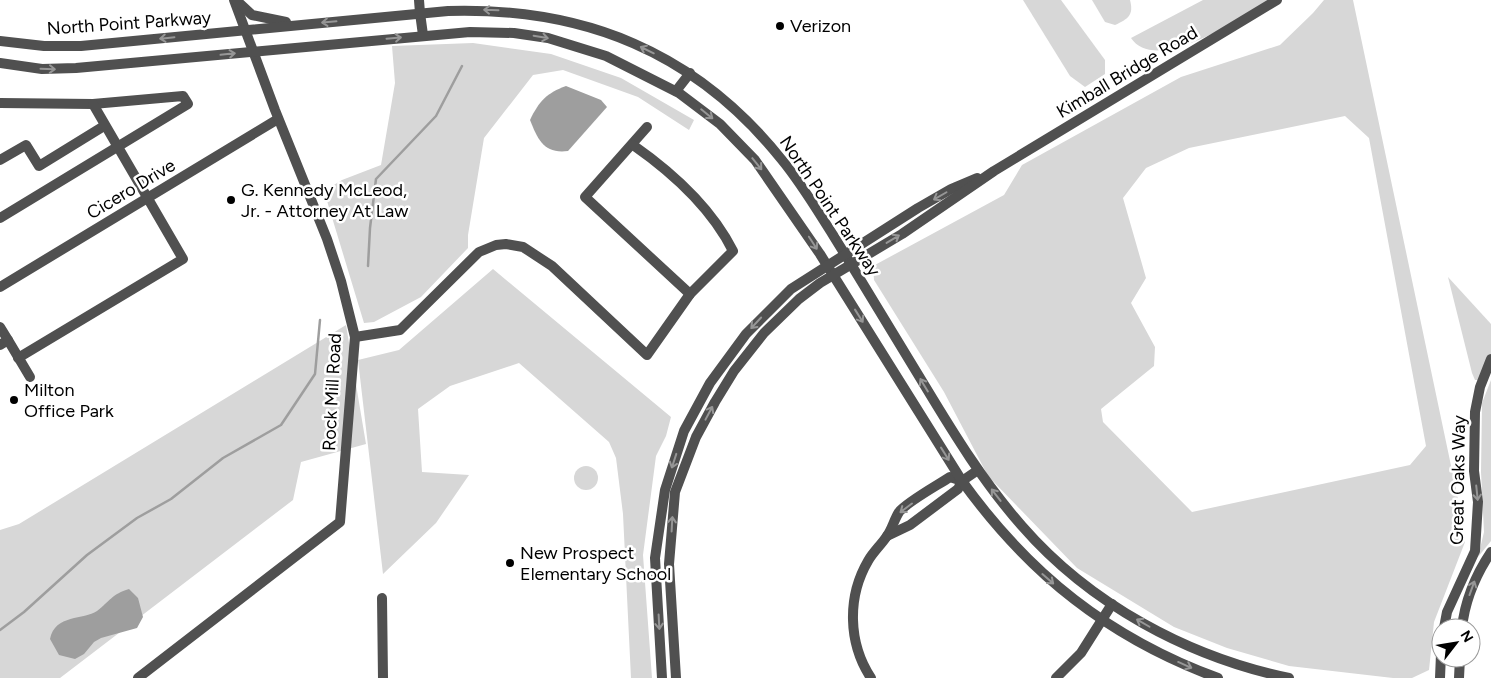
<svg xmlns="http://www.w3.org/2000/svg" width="1491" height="678" font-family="Figtree,sans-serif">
<rect width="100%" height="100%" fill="#fff"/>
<g fill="#d7d7d7" fill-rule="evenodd">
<polygon points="1023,0 1061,0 1105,60 1105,74 1085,87 1070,76"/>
<path d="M1092 0H1130C1134 15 1128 19 1115 25L1105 22Z"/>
<path d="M1203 0H1271C1244 16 1156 76 1131 38Z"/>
<path d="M1324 0H1353L1457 494 1465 542 1434 622 1429 670 1412 678H1393L1289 666 1227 648 1174 627 1077 568 988 476 944 392 874 280 873 266 1004 195 1022 165 1181 77 1280 45 1313 13ZM1345 116 1369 138 1426 446 1410 465 1192 512 1103 422 1101 409 1154 366 1155 347 1131 303 1146 278 1123 198 1146 168 1189 148Z"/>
<polygon points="473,43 551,54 621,78 694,120 689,130 638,97 563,70 533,75 484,138 468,235 468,248 421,297 374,322 364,323 324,191 342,180 381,165 395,83 392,46"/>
<polygon points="493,269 671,417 666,436 656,456 643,555 652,678 631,678 623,514 616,458 609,442 519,363 450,386 418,409 422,472 469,475 436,523 383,574 358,360 399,350"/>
<polygon points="1448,277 1491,324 1491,354 1479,380 1475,380 1472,373"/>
<polygon points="346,325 366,444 301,462 293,500 60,678 0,678 0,530 19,524"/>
<polygon points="1491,380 1491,541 1478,557 1484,532 1481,472 1482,403"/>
<circle cx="586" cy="478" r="12"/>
</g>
<g fill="#9e9e9e">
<path d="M566 86 601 100 607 107 568 151C544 154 538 140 530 120 539 101 547 93 566 86Z"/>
<path d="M129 589 138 598 143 617 137 628 101 638 94 642 84 654 75 659 59 655 50 639C55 614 84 620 97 611 110 601 112 594 129 589Z"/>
</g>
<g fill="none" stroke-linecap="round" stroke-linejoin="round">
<g stroke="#9e9e9e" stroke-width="2.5">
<polyline points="368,266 370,228 376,179 436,116 462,66"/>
<polyline points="0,630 24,612 87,555 137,518 171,499 223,458 281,425 315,374 320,320"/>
</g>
<g stroke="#505050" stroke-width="10">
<polyline points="419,0 420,13"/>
<polyline points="0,103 93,104 183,96 188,104 0,218"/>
<polyline points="647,127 585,197 690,294"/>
<polyline points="0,160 26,145 39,166 104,126"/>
<polyline points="0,287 278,119"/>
<polyline points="0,327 8,340 0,345"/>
<path d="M355 337 400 330 479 252 496 245 506 244 523 247 552 266 647 355 690 294 733 251C711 207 673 173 633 145"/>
<polyline points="8,340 30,377"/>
<polyline points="18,358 183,259 93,104"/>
<polyline points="887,536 910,525 958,489 962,481 978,470"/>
<polyline points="382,598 383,678"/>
<polyline points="1444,628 1447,612 1475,551 1478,502 1474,471 1475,412 1480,387 1491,359"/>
<path d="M1462 628C1465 599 1475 576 1491 552"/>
<polyline points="138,678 340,522 355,337 341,281 327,239 275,110 234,0"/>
<path d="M871 678C848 643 847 597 868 561 873 552 881 545 887 536 892 529 894 520 899 512 907 502 938 485 950 477L962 481"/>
<polyline points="1056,678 1081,653 1112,604"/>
<polyline points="1440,678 1441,654"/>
<polyline points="1459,678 1460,658"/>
</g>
<g stroke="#505050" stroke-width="10">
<polyline points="236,0 252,15 286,22"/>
<polyline points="420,13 423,35"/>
<path d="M0 41 44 46H81L448 11C584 7 696 52 782 160 801 183 817 210 833 235 864 285 894 335 925 386 954 434 984 483 1022 526 1090 604 1188 657 1289 678"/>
<path d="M0 63 42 69 76 68 470 32 514 33 548 38 606 56 679 93 720 124 755 160 820 254 962 481C1029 574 1109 638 1218 678"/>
<polyline points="676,91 690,73"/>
<polyline points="662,678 655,558 665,490 684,431 710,383 746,334 791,289 918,208 951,189 977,178"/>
<polyline points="676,678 669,564 675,492 696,437 715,402 734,371 764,333 799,299 820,283 902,234 994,171 1277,0"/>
</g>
</g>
<defs><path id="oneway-shaft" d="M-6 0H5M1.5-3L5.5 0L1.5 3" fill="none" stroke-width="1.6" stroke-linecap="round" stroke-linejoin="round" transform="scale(1.25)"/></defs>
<g stroke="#969696">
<use href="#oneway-shaft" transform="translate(491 10) rotate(-178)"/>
<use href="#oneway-shaft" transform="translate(329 22) rotate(175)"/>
<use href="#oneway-shaft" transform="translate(541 37) rotate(10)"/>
<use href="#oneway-shaft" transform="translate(167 38) rotate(174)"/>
<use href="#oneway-shaft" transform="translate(394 38) rotate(-5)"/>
<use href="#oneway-shaft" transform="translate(647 50) rotate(-154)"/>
<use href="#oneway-shaft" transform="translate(228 54) rotate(-6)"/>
<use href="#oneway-shaft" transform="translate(48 69) rotate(2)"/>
<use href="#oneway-shaft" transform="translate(707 114) rotate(39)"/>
<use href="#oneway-shaft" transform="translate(757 164) rotate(51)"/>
<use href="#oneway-shaft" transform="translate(940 196) rotate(150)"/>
<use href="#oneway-shaft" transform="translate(893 239) rotate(-31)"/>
<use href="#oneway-shaft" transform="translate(813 243) rotate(57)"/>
<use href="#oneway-shaft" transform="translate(859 316) rotate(58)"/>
<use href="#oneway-shaft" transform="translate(756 323) rotate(133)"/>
<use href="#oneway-shaft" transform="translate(924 385) rotate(-121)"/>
<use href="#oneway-shaft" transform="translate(709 413) rotate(-62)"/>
<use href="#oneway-shaft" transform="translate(945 454) rotate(58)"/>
<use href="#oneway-shaft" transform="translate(674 461) rotate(108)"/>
<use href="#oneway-shaft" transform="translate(1477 493) rotate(84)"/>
<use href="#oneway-shaft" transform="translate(996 495) rotate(-128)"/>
<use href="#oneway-shaft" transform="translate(906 508) rotate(143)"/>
<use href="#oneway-shaft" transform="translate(672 524) rotate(-87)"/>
<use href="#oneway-shaft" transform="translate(1048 579) rotate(41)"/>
<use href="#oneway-shaft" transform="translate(1472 588) rotate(-70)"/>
<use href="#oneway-shaft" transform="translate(659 622) rotate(87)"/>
<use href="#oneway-shaft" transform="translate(1143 623) rotate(-150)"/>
<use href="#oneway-shaft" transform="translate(1185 665) rotate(24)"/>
</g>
<g fill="#000" stroke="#fff" stroke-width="2">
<circle cx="780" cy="26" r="5"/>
<circle cx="231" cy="200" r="5"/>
<circle cx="14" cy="400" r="5"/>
<circle cx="510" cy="563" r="5"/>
</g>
<g text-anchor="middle" stroke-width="5" stroke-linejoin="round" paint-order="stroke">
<g font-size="18" fill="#000" stroke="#fff">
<text transform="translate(129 23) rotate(-4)" y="6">North Point Parkway</text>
<text transform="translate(1127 72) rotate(-31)" y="6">Kimball Bridge Road</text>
<text transform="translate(131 189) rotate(-31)" y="6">Cicero Drive</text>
<text transform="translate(830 206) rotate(56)" y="6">North Point Parkway</text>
<text transform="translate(332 392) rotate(-87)" y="6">Rock Mill Road</text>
<text transform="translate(1458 480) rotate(-89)" y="6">Great Oaks Way</text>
</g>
<g font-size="18" fill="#000" stroke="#fff" text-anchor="start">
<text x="790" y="32">Verizon</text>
<text x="241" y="196">G. Kennedy McLeod,<tspan x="241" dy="21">Jr. - Attorney At Law</tspan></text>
<text x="24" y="396">Milton<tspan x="24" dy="21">Office Park</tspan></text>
<text x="520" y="559">New Prospect<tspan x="520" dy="21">Elementary School</tspan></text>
</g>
</g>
<g transform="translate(1456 643) rotate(59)"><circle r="24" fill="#ffffff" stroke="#999999"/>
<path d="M0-4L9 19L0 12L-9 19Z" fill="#000000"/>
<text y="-8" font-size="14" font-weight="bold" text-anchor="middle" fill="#000000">N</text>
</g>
</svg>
